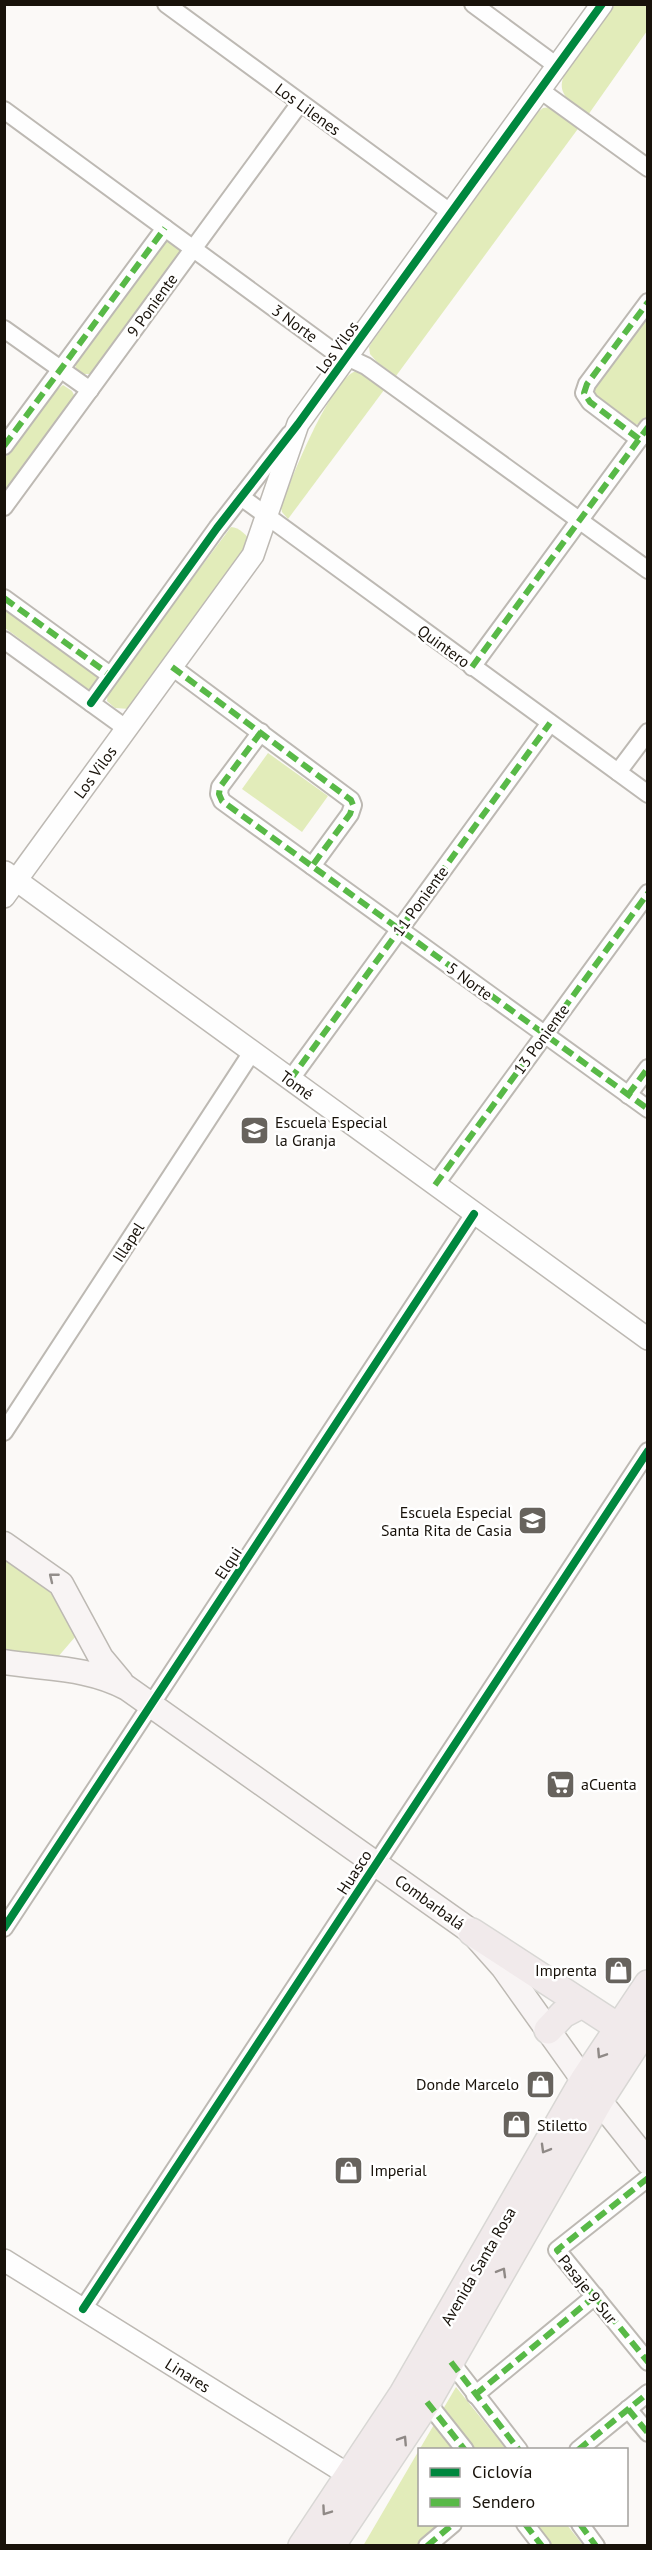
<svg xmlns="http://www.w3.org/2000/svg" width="652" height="2550" font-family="'PT Sans',sans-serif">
<rect width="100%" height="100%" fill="#fbf9f7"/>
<g fill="#e2ecba">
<path d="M615 5H647V31L588 115C573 104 554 94 565 74Z"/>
<polygon points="551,107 580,126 396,376 377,362 370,354 369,347 372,342 538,112 543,108"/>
<polygon points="168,237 179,242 183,253 92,374 82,374 76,371 75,359"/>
<polygon points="647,313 647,416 642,423 630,426 592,397 590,390"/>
<path d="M356 371 387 386 288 519 282 512 281 507C290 480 331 379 356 371Z"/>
<polygon points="63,385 72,391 76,399 5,501 5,458 49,397"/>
<path d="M231 527C239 527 248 536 251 543L130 709 115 708 107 701 108 691Z"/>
<polygon points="4,604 101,678 91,690 86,688 5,628"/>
<polygon points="268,753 328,796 302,832 242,789"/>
<polygon points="4,1557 49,1587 75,1637 57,1658 5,1655"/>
<polygon points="456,2387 506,2449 420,2450 420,2524 459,2525 433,2545 363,2546"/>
<polygon points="532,2525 567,2525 583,2545 549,2545"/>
</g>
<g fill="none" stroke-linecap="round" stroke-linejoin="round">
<defs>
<g id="minor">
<polyline points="166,4 450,212"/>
<polyline points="473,4 557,66"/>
<polyline points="540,90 648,168"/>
<polyline points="4,110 330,349 366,366 648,570"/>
<polyline points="4,329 90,390"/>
<polyline points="639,439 590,402 584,393 587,384 648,302"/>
<polyline points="4,446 165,228"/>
<polyline points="241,497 648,794"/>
<polyline points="4,507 300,103"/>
<polyline points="4,598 110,675"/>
<polyline points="4,640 127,729"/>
<polyline points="172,667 351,800 353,805 350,814 312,866"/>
<polyline points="472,667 648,427"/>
<polyline points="91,703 217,528 290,434"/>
<polyline points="261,732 220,787 219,794 222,801 648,1109"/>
<polyline points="618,772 648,732"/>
<polyline points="290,1080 550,723"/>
<polyline points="628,1095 648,1068"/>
<polyline points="435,1185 648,893"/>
<polyline points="4,1432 252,1052"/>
<polyline points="4,1928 474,1214"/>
<polyline points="648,2178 557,2250 648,2362"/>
<polyline points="83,2309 648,1451"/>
<polyline points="451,2362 519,2450"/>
<polyline points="475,2395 595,2296"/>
<polyline points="427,2402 465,2450"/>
<polyline points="628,2409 648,2433"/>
<polyline points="578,2450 648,2393"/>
<polyline points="525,2524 542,2546"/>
<polyline points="580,2524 596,2546"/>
<polyline points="427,2546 453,2524"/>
</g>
<g id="tertiary">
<polyline points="5,872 648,1339"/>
<polyline points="4,897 253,555 298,424 602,4"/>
<polyline points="4,2260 360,2482"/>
</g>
<g id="secondary">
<polyline points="4,1544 61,1584 101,1658 121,1682"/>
<path d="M4 1662C47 1669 88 1667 127 1688L472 1932 503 1967 590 2089 648 2162"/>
</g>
<g id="primary">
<polyline points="472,1932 618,2027"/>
<polyline points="548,2030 563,2014 582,2004"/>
<polyline points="302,2546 403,2394 584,2080 648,1984"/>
<polyline points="331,2546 427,2402 599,2101 648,2025"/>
</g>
</defs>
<use href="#minor" stroke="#bdb9b3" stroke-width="20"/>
<use href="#tertiary" stroke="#bdb9b3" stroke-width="24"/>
<use href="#secondary" stroke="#bdb9b3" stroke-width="27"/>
<use href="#primary" stroke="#d8d7d4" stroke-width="30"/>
<use href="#minor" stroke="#fefefe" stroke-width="16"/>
<use href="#tertiary" stroke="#fefefe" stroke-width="21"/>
<use href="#secondary" stroke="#f8f4f4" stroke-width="24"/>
<use href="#primary" stroke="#f1eaeb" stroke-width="27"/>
<g stroke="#58b947" stroke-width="6" stroke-dasharray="12 6" stroke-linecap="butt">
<polyline points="639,439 590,402 584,393 587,384 648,302"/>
<polyline points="4,446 165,228"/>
<polyline points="4,598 110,675"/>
<polyline points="172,667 351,800 353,805 350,814 312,866"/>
<polyline points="472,667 648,427"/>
<polyline points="261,732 220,787 219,794 222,801 648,1109"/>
<polyline points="290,1080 550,723"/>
<polyline points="628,1095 648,1068"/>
<polyline points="435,1185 648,893"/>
<polyline points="648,2178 557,2250 648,2362"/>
<polyline points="451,2362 519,2450"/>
<polyline points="475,2395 595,2296"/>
<polyline points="427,2402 465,2450"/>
<polyline points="628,2409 648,2433"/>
<polyline points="578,2450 648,2393"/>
<polyline points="525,2524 542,2546"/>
<polyline points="580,2524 596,2546"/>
<polyline points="427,2546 453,2524"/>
</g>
<defs>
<g id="cycleway">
<polyline points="91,703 217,528 298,424 602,4"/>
<polyline points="4,1928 474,1214"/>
<polyline points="83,2309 648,1451"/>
</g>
</defs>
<use href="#cycleway" stroke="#fff" stroke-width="11"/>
<use href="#cycleway" stroke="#00873e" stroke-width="8"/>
</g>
<defs><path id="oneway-chevron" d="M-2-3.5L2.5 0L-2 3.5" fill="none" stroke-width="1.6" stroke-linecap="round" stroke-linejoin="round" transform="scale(1.5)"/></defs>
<use stroke="#938e8b" href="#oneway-chevron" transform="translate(53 1577) rotate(-141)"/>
<g stroke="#8f8986">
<use href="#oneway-chevron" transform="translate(601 2054) rotate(123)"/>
<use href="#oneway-chevron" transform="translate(545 2149) rotate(120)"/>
<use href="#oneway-chevron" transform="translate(502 2272) rotate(-60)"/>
<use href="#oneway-chevron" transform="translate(403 2440) rotate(-57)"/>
<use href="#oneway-chevron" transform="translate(326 2511) rotate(125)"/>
</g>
<defs>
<symbol id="school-square" viewBox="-11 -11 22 22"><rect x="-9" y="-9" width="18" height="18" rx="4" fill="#67635d" stroke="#fff"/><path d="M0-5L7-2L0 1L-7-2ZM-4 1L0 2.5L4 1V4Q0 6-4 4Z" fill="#fff"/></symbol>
<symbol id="supermarket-square" viewBox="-11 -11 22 22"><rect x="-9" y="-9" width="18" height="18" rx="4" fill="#67635d" stroke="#fff"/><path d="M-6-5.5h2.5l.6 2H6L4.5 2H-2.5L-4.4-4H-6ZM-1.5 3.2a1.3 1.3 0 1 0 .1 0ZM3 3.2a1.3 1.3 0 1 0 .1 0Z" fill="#fff"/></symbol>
<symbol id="shop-square" viewBox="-11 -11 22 22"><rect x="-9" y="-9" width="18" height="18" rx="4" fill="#67635d" stroke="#fff"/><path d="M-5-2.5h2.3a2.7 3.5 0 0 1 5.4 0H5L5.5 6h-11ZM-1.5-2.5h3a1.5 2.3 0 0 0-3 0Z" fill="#fff"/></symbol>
</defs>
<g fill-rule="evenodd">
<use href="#school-square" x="238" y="1114" width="33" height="33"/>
<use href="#school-square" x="516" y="1504" width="33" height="33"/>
<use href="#supermarket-square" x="544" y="1768" width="33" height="33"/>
<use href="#shop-square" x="602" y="1954" width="33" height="33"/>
<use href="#shop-square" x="524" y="2068" width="33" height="33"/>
<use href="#shop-square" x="500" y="2108" width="33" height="33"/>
<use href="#shop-square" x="332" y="2154" width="33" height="33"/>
</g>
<g text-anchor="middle" stroke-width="5" stroke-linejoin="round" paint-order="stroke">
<g font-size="16" fill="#18120a" stroke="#fff">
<text transform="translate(308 109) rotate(36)" y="6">Los Lilenes</text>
<text transform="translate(152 305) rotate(-54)" y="6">9 Poniente</text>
<text transform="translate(295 323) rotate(36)" y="6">3 Norte</text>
<text transform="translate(337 347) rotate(-54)" y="6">Los Vilos</text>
<text transform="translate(444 646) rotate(36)" y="6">Quintero</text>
<text transform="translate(95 772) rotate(-54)" y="6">Los Vilos</text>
<text transform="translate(420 901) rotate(-54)" y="6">11 Poniente</text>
<text transform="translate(470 981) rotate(36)" y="6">5 Norte</text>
<text transform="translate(541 1039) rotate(-54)" y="6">13 Poniente</text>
<text transform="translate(297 1085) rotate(36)" y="6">Tomé</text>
<text transform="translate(128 1242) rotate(-57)" y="6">Illapel</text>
<text transform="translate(228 1563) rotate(-57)" y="6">Elqui</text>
<text transform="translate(354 1872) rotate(-57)" y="6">Huasco</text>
<text transform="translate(430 1902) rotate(36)" y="6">Combarbalá</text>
<text transform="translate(478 2266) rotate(-60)" y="6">Avenida Santa Rosa</text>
<text transform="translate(588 2289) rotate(51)" y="6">Pasaje 9 Sur</text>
<text transform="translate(188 2375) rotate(32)" y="6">Linares</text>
</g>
<g font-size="16" fill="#18120a" stroke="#fff" text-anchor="start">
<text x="275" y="1128">Escuela Especial<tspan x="275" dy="18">la Granja</tspan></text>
<text x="512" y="1518" text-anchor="end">Escuela Especial<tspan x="512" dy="18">Santa Rita de Casia</tspan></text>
<text x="581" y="1790">aCuenta</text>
<text x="597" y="1976" text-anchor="end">Imprenta</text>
<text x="519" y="2090" text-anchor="end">Donde Marcelo</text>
<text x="537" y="2131">Stiletto</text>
<text x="370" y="2176">Imperial</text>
</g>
</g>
<rect width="652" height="2550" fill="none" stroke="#18120a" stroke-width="12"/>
<rect x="418" y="2448" width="210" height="78" fill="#ffffff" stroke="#a3a09d" stroke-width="1.5"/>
<rect x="430" y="2468" width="30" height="9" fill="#00873e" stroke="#a3a09d" stroke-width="1.5"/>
<text x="472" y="2478" font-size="18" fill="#18120a">Ciclovía</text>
<rect x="430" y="2498" width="30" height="9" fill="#58b947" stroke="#a3a09d" stroke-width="1.5"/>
<text x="472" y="2508" font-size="18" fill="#18120a">Sendero</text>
</svg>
